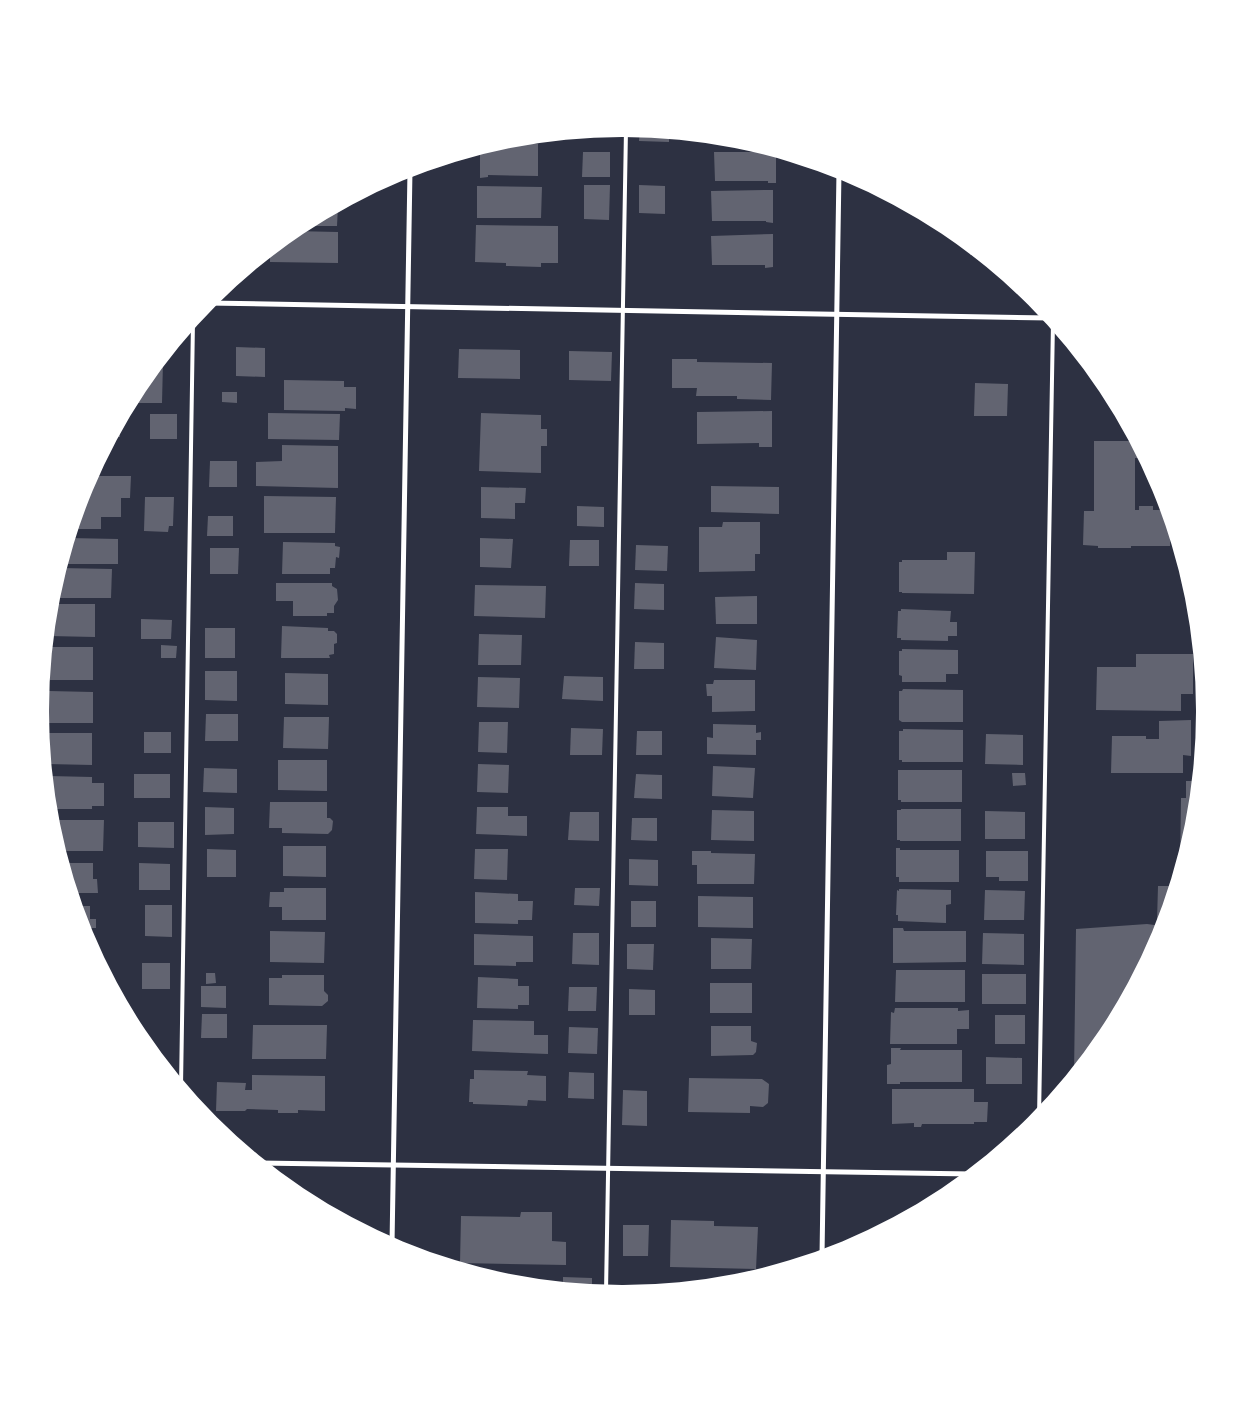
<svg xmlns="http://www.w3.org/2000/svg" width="1245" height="1422" font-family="'IBM Plex Sans',sans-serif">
<rect width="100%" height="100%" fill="#2d3142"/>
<g fill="#626471">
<polygon points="611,130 610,136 583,134 583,132"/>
<polygon points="640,130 669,133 669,142 639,141"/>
<polygon points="716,138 736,140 744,143 716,143"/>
<polygon points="495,144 538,144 538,176 488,175 488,177 480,178 480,149"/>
<polygon points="771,150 776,152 776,183 768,183 768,181 715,181 714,152 770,152"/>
<polygon points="583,152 610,152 610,177 582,177"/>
<polygon points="584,185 610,185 609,220 584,219"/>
<polygon points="639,185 665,186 665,214 639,213"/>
<polygon points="477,186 542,187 541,218 477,218"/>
<polygon points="767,190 773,190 773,223 766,222 766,221 712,221 711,191"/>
<polygon points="338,206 337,226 300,226 330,210"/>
<polygon points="476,225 558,226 558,263 541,263 541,267 506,266 506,263 475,262"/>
<polygon points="293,231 338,232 338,263 270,262 270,250"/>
<polygon points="773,234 773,267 765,268 765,265 712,265 711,236"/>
<polygon points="970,247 975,250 981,255 970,255"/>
<polygon points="236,347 265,348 265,377 236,376"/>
<polygon points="459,349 520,350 520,379 458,378"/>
<polygon points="569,351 612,352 611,381 569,380"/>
<polygon points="672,359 697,359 697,362 772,363 771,400 737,399 737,396 696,396 697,388 672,388"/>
<polygon points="159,362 163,362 162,403 130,403 138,387"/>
<polygon points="284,380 344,381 344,387 356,387 356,409 345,408 345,411 284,410"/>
<polygon points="975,383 1008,384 1007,416 974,416"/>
<polygon points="222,392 237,392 237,403 222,402"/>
<polygon points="772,411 772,447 759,447 759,443 697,444 697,412"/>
<polygon points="268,413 340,414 339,440 268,439"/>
<polygon points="481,413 541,415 541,429 547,429 547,446 541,446 541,473 479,471"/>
<rect x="150" y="414" width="27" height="25"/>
<polygon points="120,421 120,437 112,437 118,426"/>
<polygon points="1094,441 1136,441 1144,458 1135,458 1135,510 1139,510 1139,506 1153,506 1153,510 1167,510 1171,521 1170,546 1131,546 1131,548 1098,548 1098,546 1083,545 1084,511 1094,511"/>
<polygon points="282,445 338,446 338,488 256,486 256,462 282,461"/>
<polygon points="210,461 237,461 237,487 209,487"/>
<polygon points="91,476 131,476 130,498 121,498 121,517 101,517 101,529 72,529 84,488"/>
<polygon points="711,486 779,487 779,514 711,512"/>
<polygon points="481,487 526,488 525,503 515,503 515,519 481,518"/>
<polygon points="264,496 336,497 335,533 264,533"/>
<polygon points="145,497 174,497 173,526 169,526 168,532 144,531"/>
<polygon points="577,506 604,507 604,527 577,526"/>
<polygon points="208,516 233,516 233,536 207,536"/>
<polygon points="723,522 760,522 760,554 755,554 755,571 699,572 699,527 722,527"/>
<polygon points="69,538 118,539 118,564 61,564"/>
<polygon points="480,538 513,539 511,568 480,567"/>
<polygon points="570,540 599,540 599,566 569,566"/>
<polygon points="283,542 335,543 335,546 340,547 339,558 336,557 335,568 330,568 330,574 282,574"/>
<polygon points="636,545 668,546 667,571 635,570"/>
<polygon points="210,548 239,548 238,574 210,574"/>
<polygon points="947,552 975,552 974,594 902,593 902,592 899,592 899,562 902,562 902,560 947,560"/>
<polygon points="60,568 112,569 111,598 51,598"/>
<polygon points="276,583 332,583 332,586 337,589 338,600 334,606 334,613 327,613 327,616 293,616 293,601 276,601"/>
<polygon points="635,583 664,584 664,610 634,609"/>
<polygon points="475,585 546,586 545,618 474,616"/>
<polygon points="757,596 757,624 716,624 715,597"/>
<polygon points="51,604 95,604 95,637 49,636"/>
<polygon points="901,609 951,611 950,622 957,622 957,636 948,636 948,641 901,640 901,638 897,638 898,611 901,611"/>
<polygon points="141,619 172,620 171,639 141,639"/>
<polygon points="282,626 328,628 328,631 334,631 337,634 337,643 334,644 334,654 329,655 330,658 281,658"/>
<rect x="205" y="628" width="30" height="30"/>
<polygon points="479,634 522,635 521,665 478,665"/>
<polygon points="716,637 757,640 756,670 714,668"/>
<polygon points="635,642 664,643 664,669 634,669"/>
<polygon points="161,645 177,646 176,658 161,658"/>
<rect x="50" y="647" width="43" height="33"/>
<polygon points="902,649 958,650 958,674 946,674 946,682 902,682 902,676 899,675 899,651 902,651"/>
<polygon points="1136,654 1193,654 1193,694 1181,694 1181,711 1096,710 1097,667 1136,667"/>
<polygon points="205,671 237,671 237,701 205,700"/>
<polygon points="285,673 328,674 328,705 285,704"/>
<polygon points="564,676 603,677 603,701 562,699"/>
<polygon points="478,677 520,678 519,708 477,707"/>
<polygon points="714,680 755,680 755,711 712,712 712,696 707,696 706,684 713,684"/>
<polygon points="903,689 963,690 963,722 902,722 899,720 899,691 902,691"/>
<polygon points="49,691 93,692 93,723 49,723"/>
<polygon points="206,714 238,714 238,741 205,741"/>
<polygon points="284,717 329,717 328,749 283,748"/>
<polygon points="1191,720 1191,756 1183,755 1183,773 1111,773 1112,736 1146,736 1146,739 1159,739 1159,721"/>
<polygon points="479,722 508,722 507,753 478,752"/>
<polygon points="713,724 756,725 756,733 761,732 761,740 756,740 756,755 707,754 707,737 713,738"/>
<polygon points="571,728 603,729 602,755 570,755"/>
<polygon points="903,729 963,730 963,762 902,762 902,760 899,760 899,731 903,731"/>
<polygon points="637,731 662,731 662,755 636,755"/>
<rect x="144" y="732" width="27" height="21"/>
<polygon points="49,733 92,733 92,765 47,764"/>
<polygon points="986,734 1023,735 1023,765 985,764"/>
<polygon points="278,760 327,760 327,791 278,790"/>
<polygon points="478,764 509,765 508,793 477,792"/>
<polygon points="713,766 755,768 753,798 712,796"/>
<polygon points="204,768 237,769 237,793 203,792"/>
<polygon points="898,770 962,770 962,802 901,802 901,800 898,800"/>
<polygon points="1012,773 1025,773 1026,785 1013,786"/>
<rect x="134" y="774" width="36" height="24"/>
<polygon points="636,774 662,775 662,799 634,798"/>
<polygon points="49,776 92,777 92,783 104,783 104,806 92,806 92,809 50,809"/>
<polygon points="1186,781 1198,781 1194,825 1180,870 1181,798 1186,798"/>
<polygon points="270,802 327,802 327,818 330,818 333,821 332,830 328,834 282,833 282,828 269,828"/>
<polygon points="205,807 234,808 234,834 205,835"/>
<polygon points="477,807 508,807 508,816 527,816 527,836 476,834"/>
<polygon points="901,809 961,809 961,841 900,841 900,840 897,840 897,810 901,810"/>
<polygon points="712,810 754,811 754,841 711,840"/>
<polygon points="985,811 1025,812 1025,839 985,839"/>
<polygon points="570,812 599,812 599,841 568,840"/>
<polygon points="632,818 657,818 657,841 631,840"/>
<polygon points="51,820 104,820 103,851 59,851"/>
<polygon points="138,822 174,822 174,848 138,847"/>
<polygon points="283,846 326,846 326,877 283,876"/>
<polygon points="896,848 900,848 900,850 959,850 959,882 899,882 899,877 896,877"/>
<polygon points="207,849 236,850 236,877 207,877"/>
<polygon points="475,849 508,849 507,880 474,879"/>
<polygon points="692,851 711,851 711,853 755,854 754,884 697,884 697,865 692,865"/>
<polygon points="986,851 1028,851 1028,881 999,881 999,877 986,877"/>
<polygon points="629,859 658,860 658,886 629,885"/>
<polygon points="63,863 93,863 93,879 97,879 98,893 72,893"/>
<polygon points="139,863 170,864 170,890 139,890"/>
<polygon points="1158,886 1175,886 1161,934 1107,1035 1074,1074 1076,929 1147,924 1162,926 1162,921 1157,921"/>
<polygon points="284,888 326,888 326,920 282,920 282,907 269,907 270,892 284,892"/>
<polygon points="575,888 600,888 599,906 574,905"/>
<polygon points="899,889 951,890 951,904 946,905 946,923 898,921 898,915 896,915 897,890 899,891"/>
<polygon points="985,890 1025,891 1024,920 984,920"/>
<polygon points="475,892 518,894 518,901 533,901 532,920 518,920 518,924 475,923"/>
<polygon points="698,896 753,897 753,928 698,927"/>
<rect x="631" y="901" width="25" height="26"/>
<polygon points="145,905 172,905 172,937 145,936"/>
<polygon points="76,906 90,906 90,919 96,919 96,928 90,928 90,937 86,937 84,934"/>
<polygon points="893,928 903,928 904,931 966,931 966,962 893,963"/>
<polygon points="270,931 325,932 324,963 270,962"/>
<polygon points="573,933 599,933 599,965 572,964"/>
<polygon points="983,933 1024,934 1024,965 982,964"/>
<polygon points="474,934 533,936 533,962 516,962 516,966 474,965"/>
<polygon points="711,938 752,939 751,969 711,969"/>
<polygon points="627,944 654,944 653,970 627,969"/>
<rect x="142" y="963" width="28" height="26"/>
<polygon points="896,970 965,970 965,1002 895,1002"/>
<polygon points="206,973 215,973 216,983 206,984"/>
<rect x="982" y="974" width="44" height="30"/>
<polygon points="282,975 324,975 324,991 328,995 328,1001 322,1006 269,1005 269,978 282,978"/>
<polygon points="478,977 518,979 518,986 529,986 529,1005 518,1005 518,1009 477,1008"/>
<rect x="710" y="983" width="42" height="30"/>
<polygon points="201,986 226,986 226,1008 201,1007"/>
<polygon points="569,987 597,987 596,1011 568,1011"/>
<polygon points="629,989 655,990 655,1015 629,1015"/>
<polygon points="895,1008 958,1008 958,1011 969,1010 969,1029 957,1029 957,1044 890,1044 891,1012 894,1013"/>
<polygon points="202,1014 227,1014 227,1038 201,1038"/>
<rect x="995" y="1015" width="30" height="29"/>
<polygon points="473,1020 534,1021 534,1035 548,1035 548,1054 472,1051"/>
<polygon points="253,1025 327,1025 326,1059 252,1059"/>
<polygon points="711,1026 751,1026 751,1041 757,1043 756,1052 753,1055 711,1056"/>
<polygon points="569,1027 598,1028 597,1054 568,1053"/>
<polygon points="891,1048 901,1048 900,1050 962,1050 962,1082 900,1082 900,1084 887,1084 887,1065 891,1064"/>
<polygon points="986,1057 1022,1058 1022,1084 986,1084"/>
<polygon points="474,1070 528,1071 527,1075 546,1076 546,1101 528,1100 527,1106 473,1104 473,1102 469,1102 470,1079 474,1079"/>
<polygon points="569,1072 594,1073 594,1099 568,1098"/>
<polygon points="252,1075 325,1076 325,1111 298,1110 298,1113 278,1113 278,1110 247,1109 245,1111 216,1111 217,1082 246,1083 245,1090 252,1090"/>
<polygon points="689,1078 762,1079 769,1084 768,1103 763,1107 750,1106 750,1113 688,1112"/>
<polygon points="892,1089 974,1089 974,1102 988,1102 987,1122 974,1122 974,1124 922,1124 921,1127 914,1127 914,1123 892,1124"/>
<polygon points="623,1090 647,1091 647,1126 622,1125"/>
<polygon points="521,1212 552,1212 552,1241 566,1242 566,1265 460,1263 461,1216 520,1217"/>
<polygon points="671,1220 714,1221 714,1226 758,1227 756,1269 670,1267"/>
<polygon points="623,1225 649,1225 648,1256 623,1256"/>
<polygon points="563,1277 592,1278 592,1290 563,1288"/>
<polygon points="720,1279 744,1280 720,1284"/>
</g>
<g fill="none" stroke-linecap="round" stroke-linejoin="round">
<g stroke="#fff" stroke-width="4">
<polyline points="181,1087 193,321"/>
<polyline points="1039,1118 1053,322"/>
<polyline points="606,1292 626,129"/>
</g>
<g stroke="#fff" stroke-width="5">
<polyline points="207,303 1050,318"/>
<polyline points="259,1163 972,1174"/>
<polyline points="392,1245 410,170"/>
<polyline points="822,1256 839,171"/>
</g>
</g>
<path d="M0 0H1245V1422H0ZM622 137H623A573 573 0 0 1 1196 710V712A573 573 0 0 1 623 1285H622A573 573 0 0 1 49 712V710A573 573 0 0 1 622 137Z" fill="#fff" fill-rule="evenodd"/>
</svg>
